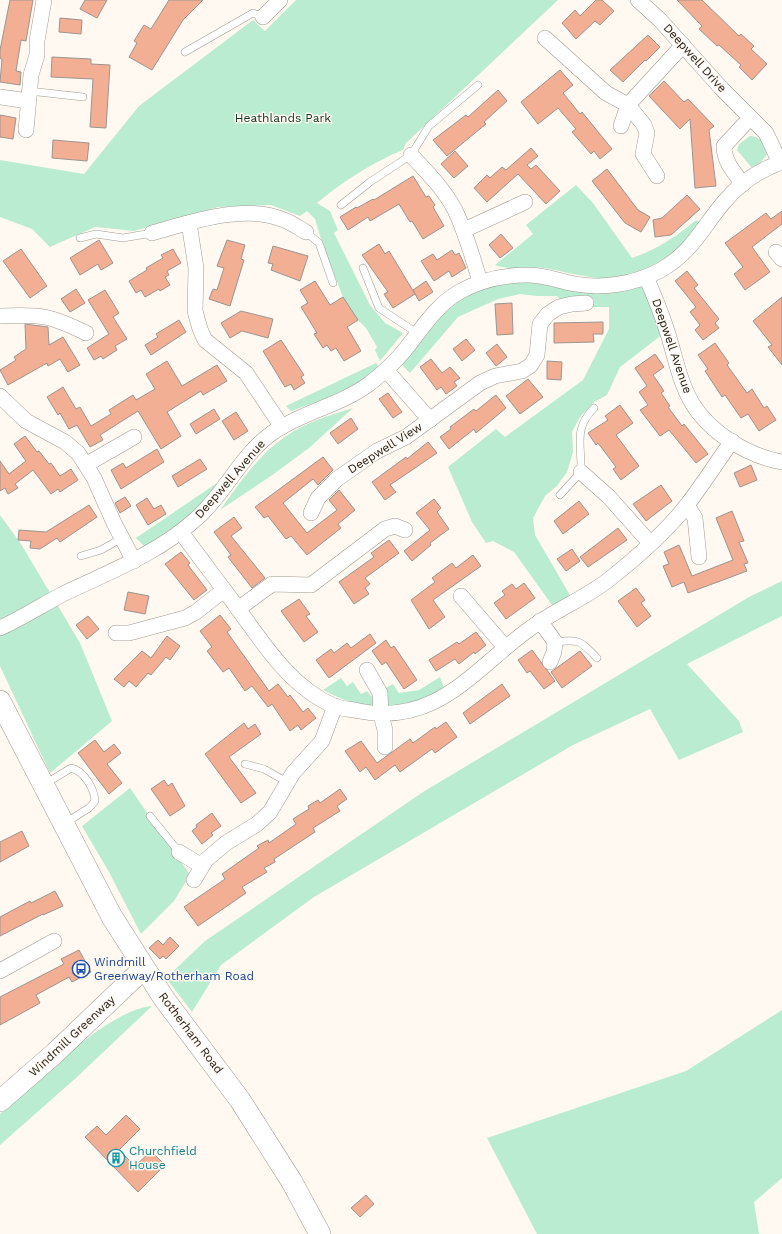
<svg xmlns="http://www.w3.org/2000/svg" width="782" height="1234" font-family="'Work Sans',sans-serif">
<rect width="100%" height="100%" fill="#fff9f1"/>
<g fill="#b9ecd0">
<path d="M296 0H558L406 143 403 150C373 162 342 182 317 203L330 211 338 230 334 233 370 305 385 323 403 333 380 361 375 350 377 347 366 328 358 320 343 297 323 246 315 219 307 211 300 216 271 205 218 207 134 231 95 227 50 247 32 229 0 217V160L84 174 139 106 253 20 265 31Z"/>
<path d="M750 136C761 137 764 143 767 154L758 166 751 167 737 150 739 144Z"/>
<path d="M576 185 593 203 632 258C656 250 677 236 696 220L700 222C678 256 639 280 598 278 579 276 562 271 544 268 528 266 511 271 495 265L533 234 526 225Z"/>
<polygon points="504,276 574,284 640,278 667,331 620,367 607,395 594,402 580,417 572,432 573,452 567,472 557,486 545,496 533,518 535,535 574,602 557,612 514,552 493,541 486,543 472,522 448,467 496,429 505,437 583,380 609,329 609,307 566,307 557,296 537,296 520,294 498,299 458,317 410,373 396,359 436,310"/>
<path d="M376 363 380 369C352 388 323 400 291 411L286 406Z"/>
<path d="M353 408 309 448 271 476 220 510C241 481 263 448 296 430 313 420 334 414 353 408Z"/>
<polygon points="217,483 208,499 192,515 148,547 144,546 136,538"/>
<polygon points="0,515 21,544 80,643 112,721 50,773 0,666"/>
<polygon points="782,581 782,616 687,664 739,721 743,732 679,760 650,709 573,745 314,897 221,965 192,1012 166,978 205,941 423,792 749,597"/>
<path d="M440 677 445 691C416 704 384 710 352 702 342 700 332 694 323 690L341 678 347 686 353 682 361 694 367 691 371 696 393 684 399 693 419 690Z"/>
<polygon points="130,788 190,875 174,901 141,934 109,872 82,826"/>
<path d="M152 1006 77 1077 0 1145V1114C34 1084 107 1010 152 1006Z"/>
<polygon points="782,1010 782,1178 754,1202 759,1234 537,1234 487,1138 686,1071"/>
</g>
<g fill="#f2af93" stroke="#9d9490">
<polygon points="10,0 33,0 26,41 21,40 16,71 21,72 20,85 0,82 2,59 0,58 0,50"/>
<polygon points="85,0 107,0 97,18 80,9"/>
<polygon points="169,0 203,0 183,20 152,70 129,57 137,43 134,41 144,25 151,29"/>
<polygon points="596,0 602,0 614,11 600,25 595,21 576,39 562,23 575,10 580,16"/>
<polygon points="677,0 702,0 739,36 741,34 754,46 751,49 767,64 752,80 739,67 741,65 719,45 717,46 699,29 702,26"/>
<polygon points="60,18 82,20 81,34 59,32"/>
<polygon points="648,35 660,47 646,61 645,60 623,82 610,70"/>
<polygon points="52,57 91,59 91,64 110,65 106,128 90,127 93,79 51,77"/>
<polygon points="560,70 573,85 563,93 580,114 582,112 612,149 600,159 594,151 591,154 572,132 576,129 558,108 538,124 521,102"/>
<polygon points="664,81 684,102 688,99 714,126 709,130 716,186 695,188 690,119 680,129 649,96"/>
<polygon points="498,90 507,101 484,122 486,124 447,156 433,140 466,115 468,117"/>
<polygon points="0,115 16,118 13,139 0,137"/>
<polygon points="53,140 89,143 87,161 52,158"/>
<polygon points="531,148 538,156 527,165 531,169 536,165 560,191 546,204 518,174 487,202 474,188 487,175 490,178 502,167 506,170"/>
<polygon points="455,151 468,166 454,178 441,164"/>
<polygon points="607,169 638,210 650,217 641,232 625,223 592,181"/>
<polygon points="413,176 426,197 429,196 435,205 433,207 444,226 423,239 412,221 410,222 399,204 370,221 368,217 348,230 340,217 356,207 357,208 373,199 374,200"/>
<polygon points="687,195 700,209 671,235 655,237 653,220 662,218"/>
<polygon points="782,211 782,224 752,247 770,272 745,290 734,274 743,267 725,243 766,213 771,219"/>
<polygon points="501,234 513,248 500,258 489,245"/>
<polygon points="99,240 113,263 101,270 98,264 80,275 70,258"/>
<polygon points="227,240 245,245 241,259 244,260 230,306 209,299 213,289 217,290 224,268 217,266"/>
<polygon points="379,244 385,254 389,251 415,294 393,308 384,294 388,292 362,255"/>
<polygon points="273,246 308,256 300,281 271,270 273,264 268,263"/>
<polygon points="21,249 47,286 30,298 3,261"/>
<polygon points="173,249 181,263 167,271 169,275 165,277 170,285 160,291 159,289 145,297 141,290 136,293 129,281 147,270 146,268 163,258 161,255"/>
<polygon points="452,250 455,255 459,253 466,268 452,277 449,271 434,281 421,261 433,254 437,260"/>
<polygon points="687,271 698,285 694,288 719,319 715,323 719,328 703,340 695,330 700,325 690,312 696,307 675,281"/>
<polygon points="315,281 330,305 343,297 358,320 347,327 361,351 344,361 336,348 331,351 327,345 323,348 314,334 317,333 301,307 308,303 300,290"/>
<polygon points="426,281 433,292 419,301 413,290"/>
<polygon points="76,289 85,303 70,312 61,299"/>
<polygon points="105,290 119,313 113,317 127,339 115,346 117,350 103,359 101,356 94,360 87,348 109,334 88,300"/>
<polygon points="782,297 782,365 768,347 772,345 753,321"/>
<polygon points="512,303 513,334 497,335 495,304"/>
<polygon points="241,311 273,319 268,338 242,331 230,338 221,323"/>
<polygon points="179,320 186,332 151,355 145,345 158,337 156,334"/>
<polygon points="603,322 603,334 593,334 594,342 554,343 554,323"/>
<polygon points="25,324 48,327 49,345 63,337 80,365 68,372 60,359 48,366 47,363 8,385 0,370 16,360 14,357 26,349"/>
<polygon points="466,339 475,350 462,361 453,349"/>
<polygon points="281,340 304,375 301,377 305,383 294,390 291,384 285,387 263,351"/>
<polygon points="715,343 729,363 727,365 747,393 752,389 764,408 767,406 776,420 759,431 748,414 741,418 725,395 722,397 705,371 708,369 698,355"/>
<polygon points="497,344 507,357 496,366 486,353"/>
<polygon points="655,354 664,367 653,375 664,391 661,393 670,406 668,407 682,426 684,424 708,454 696,463 669,430 660,436 640,410 648,405 639,392 647,386 635,368"/>
<polygon points="431,359 442,373 450,367 460,378 454,382 457,386 446,394 441,387 437,390 420,367"/>
<polygon points="167,361 182,386 217,365 227,381 203,395 201,391 167,412 181,436 161,449 138,411 100,435 103,440 90,447 77,425 69,429 60,413 58,415 47,397 63,387 76,409 80,407 91,426 111,414 109,410 133,395 136,400 155,389 146,374"/>
<polygon points="547,361 562,362 561,380 547,379"/>
<polygon points="528,379 543,397 520,414 506,396"/>
<polygon points="388,393 402,412 393,418 379,399"/>
<polygon points="496,395 506,408 476,433 474,429 449,449 440,437 451,429 450,427 474,409 476,411"/>
<polygon points="620,405 633,423 616,435 639,466 621,480 613,469 616,467 598,443 596,445 588,433 608,420 605,416"/>
<polygon points="214,409 220,419 196,434 190,424"/>
<polygon points="236,412 248,431 234,440 222,421"/>
<polygon points="351,418 358,429 338,444 330,433"/>
<polygon points="25,436 37,452 39,451 49,464 51,463 60,476 71,469 78,480 60,492 58,489 51,494 33,470 15,484 18,488 8,494 5,488 0,491 0,461 9,474 26,461 14,444"/>
<polygon points="428,442 437,453 390,485 396,492 385,500 372,482 406,457 407,459"/>
<polygon points="157,449 164,462 121,489 111,470 123,463 126,468"/>
<polygon points="323,457 333,470 318,485 313,479 283,503 307,533 337,510 329,500 339,490 355,510 338,524 341,528 307,555 291,536 286,539 268,516 264,518 255,507"/>
<polygon points="200,459 207,469 178,487 172,476"/>
<polygon points="751,465 757,480 740,487 734,473"/>
<polygon points="661,485 672,501 646,521 633,504"/>
<polygon points="125,497 131,506 120,513 115,503"/>
<polygon points="147,498 154,509 161,505 166,514 148,525 136,505"/>
<polygon points="434,499 441,508 437,512 449,529 430,543 431,545 412,561 404,551 430,530 416,513"/>
<polygon points="579,501 589,514 563,534 554,521"/>
<polygon points="89,505 97,517 60,542 57,538 40,549 30,548 31,541 18,540 19,530 46,532"/>
<polygon points="732,511 744,541 739,542 748,563 744,564 747,571 688,593 684,582 672,587 663,566 669,564 664,552 679,545 692,576 733,560 716,518"/>
<polygon points="234,517 242,528 231,536 265,578 252,588 228,557 231,555 214,532"/>
<polygon points="618,528 627,540 588,567 580,557"/>
<polygon points="389,540 399,553 365,578 370,584 365,588 369,594 354,604 339,582 374,557 371,553"/>
<polygon points="572,549 580,561 566,571 557,559"/>
<polygon points="181,552 190,563 188,565 207,590 194,600 165,564"/>
<polygon points="473,555 481,566 433,600 445,617 429,629 411,600 435,582 432,578 452,563 456,568"/>
<polygon points="524,583 535,598 506,619 494,603 505,595 502,591 512,584 516,589"/>
<polygon points="636,588 645,600 641,603 651,616 637,627 618,601"/>
<polygon points="128,592 149,596 145,614 124,610"/>
<polygon points="299,599 310,614 306,616 318,632 304,642 281,611"/>
<polygon points="220,615 231,629 227,632 269,691 278,684 288,697 290,695 303,712 308,708 316,718 301,730 298,725 290,731 272,704 268,707 252,686 245,691 229,668 223,672 207,651 212,647 200,631"/>
<polygon points="88,616 99,629 87,639 76,625"/>
<polygon points="476,632 486,645 475,654 474,652 459,664 455,659 436,671 429,660 457,642 459,644"/>
<polygon points="370,634 376,643 329,678 316,660 331,649 334,653 347,643 351,648"/>
<polygon points="167,636 180,646 170,660 166,657 151,675 148,673 136,687 129,681 124,687 114,679 142,651 151,658"/>
<polygon points="386,640 391,648 394,646 417,680 404,689 386,662 382,665 372,651"/>
<polygon points="532,650 555,681 544,689 530,671 527,673 518,660"/>
<polygon points="580,651 592,666 562,688 551,672"/>
<polygon points="502,684 510,696 470,724 463,713"/>
<polygon points="446,722 457,737 435,753 432,749 400,772 395,765 375,780 366,767 360,772 345,751 361,741 377,763 410,739 413,743 435,727 436,729"/>
<polygon points="244,723 248,729 255,724 261,734 229,757 256,793 241,803 205,754"/>
<polygon points="95,740 104,752 114,744 121,753 107,764 122,783 109,794 78,753"/>
<polygon points="164,780 168,786 172,783 185,806 170,816 151,789"/>
<polygon points="340,789 347,799 337,806 340,811 313,828 315,832 274,859 275,862 264,868 267,872 242,887 246,893 198,926 184,907 225,879 222,874 259,848 257,846 268,840 269,843 296,824 293,819 309,809 308,806 318,800 320,803"/>
<polygon points="212,813 221,826 211,833 213,835 202,844 192,831 197,827 196,825"/>
<polygon points="22,831 29,846 0,862 0,842"/>
<polygon points="55,891 63,906 43,915 43,914 0,936 0,917 30,901 31,903"/>
<polygon points="170,937 179,946 166,959 163,956 160,959 149,948 158,940 163,945"/>
<polygon points="79,950 91,972 72,982 69,977 36,995 40,1003 0,1025 0,997 64,964 61,959"/>
<polygon points="126,1115 140,1129 119,1150 135,1166 151,1151 165,1165 138,1192 85,1137 97,1126 106,1135"/>
<polygon points="366,1195 374,1204 360,1217 351,1208"/>
</g>
<g fill="none" stroke-linecap="round" stroke-linejoin="round">
<defs>
<g id="lane">
<polyline points="185,52 253,13 263,17"/>
<polyline points="29,91 83,97"/>
<polyline points="341,205 370,182 411,155 429,126 478,85"/>
<polyline points="306,232 319,243 333,283"/>
<polyline points="80,238 96,234 123,238 152,233"/>
<polyline points="363,268 379,308 417,333"/>
<path d="M560 495 581 472C582 446 573 429 594 408"/>
<polyline points="81,556 101,550 122,538"/>
<path d="M555 642C579 639 580 640 597 658"/>
<polyline points="245,764 264,769 287,782"/>
<path d="M45 784 71 768C84 771 94 788 95 801L89 808 65 823"/>
<polyline points="150,816 179,852"/>
</g>
<g id="street">
<polyline points="638,0 660,20 722,89 766,133 780,163"/>
<polyline points="263,17 280,0"/>
<polyline points="545,38 606,93 628,105 644,125 647,133 643,154 657,176"/>
<polyline points="0,97 28,101"/>
<polyline points="621,126 628,105 683,45"/>
<polyline points="26,130 31,75 37,55 37,41 44,0"/>
<path d="M411 155C427 172 444 189 455 210 466 233 473 258 480 282"/>
<path d="M743 184C734 172 724 162 724 146L750 118"/>
<polyline points="189,223 196,268 195,311 200,329 205,340 246,373 282,427"/>
<polyline points="464,230 525,202"/>
<path d="M152 233C191 222 246 203 284 220 292 223 299 228 306 232"/>
<polyline points="776,252 782,259"/>
<path d="M646 277C654 295 661 312 667 331 675 355 679 381 692 403 710 433 748 456 782 462"/>
<path d="M0 316C40 314 50 315 86 333"/>
<polyline points="386,370 430,420"/>
<polyline points="0,396 26,421 65,442 78,453 94,478 114,523 134,561"/>
<polyline points="87,464 134,437"/>
<polyline points="581,472 609,497 650,543"/>
<polyline points="687,505 695,518 699,557"/>
<polyline points="311,513 318,498 337,479 377,451 406,437 480,383 495,376 522,371 531,365 537,355 540,324 548,314 559,307 572,304 586,303"/>
<path d="M181 532C199 557 218 581 236 606 263 643 290 687 334 706 341 709 351 709 359 711 437 726 473 670 528 630 553 611 582 600 607 581 635 559 665 533 687 505 703 484 717 462 732 441"/>
<polyline points="461,596 505,647"/>
<polyline points="238,609 272,584 311,585 385,529 395,526 405,530"/>
<polyline points="540,621 555,642 554,652 550,662"/>
<path d="M0 628C22 618 42 605 63 594 109 572 157 554 196 519 225 494 240 456 272 433 302 412 339 406 369 384 382 374 394 363 404 351 422 329 434 307 459 292 480 280 505 275 528 275 544 275 559 281 575 284 603 289 634 284 659 271 692 253 701 229 724 202 739 184 759 170 782 162"/>
<polyline points="116,633 129,633 185,618 196,612 224,590"/>
<polyline points="367,670 380,693 381,715 385,730 385,747"/>
<polyline points="179,852 202,866"/>
<polyline points="194,880 206,860 226,843 257,824 270,812 293,773 322,741 335,706"/>
<polyline points="0,971 54,941"/>
</g>
<g id="secondary">
<polyline points="0,701 112,917 165,1000 240,1100 292,1182 320,1234"/>
<polyline points="0,1101 55,1053 143,969"/>
</g>
</defs>
<use href="#lane" stroke="#9f9b92" stroke-width="8"/>
<use href="#street" stroke="#9f9b92" stroke-width="16"/>
<use href="#secondary" stroke="#9f9b92" stroke-width="22"/>
<use href="#lane" stroke="#fff" stroke-width="7"/>
<use href="#street" stroke="#fff" stroke-width="15"/>
<use href="#secondary" stroke="#fff" stroke-width="21"/>
</g>
<defs>
<symbol id="bus-ring" viewBox="-11 -11 22 22"><circle r="9.5" fill="#fff9f1" stroke="#1a4fb4" stroke-width="1.5"/><path d="M-5-6H5V4H4V6H2V4H-2V6H-4V4H-5ZM-3.5-4V0h7V-4ZM-3.5 1.2v1.5H-2V1.2ZM2 1.2v1.5H3.5V1.2Z" fill="#1a4fb4"/></symbol>
<symbol id="building-ring" viewBox="-11 -11 22 22"><circle r="9.5" fill="#fff9f1" stroke="#0f9aa8" stroke-width="1.5"/><path d="M-4-6H4V6H1V3H-1V6H-4ZM-2.5-4.3h1.7v1.8h-1.7ZM.8-4.3h1.7v1.8H.8ZM-2.5-1h1.7V.8h-1.7ZM.8-1h1.7V.8H.8Z" fill="#0f9aa8"/></symbol>
</defs>
<g fill-rule="evenodd">
<use href="#bus-ring" x="71" y="959" width="20" height="20"/>
<use href="#building-ring" x="106" y="1148" width="20" height="20"/>
</g>
<g text-anchor="middle" stroke-width="3" stroke-linejoin="round" paint-order="stroke">
<g font-size="12" fill="#1d1b18" stroke="#fff9f1">
<text transform="translate(695 58) rotate(48)" y="4">Deepwell Drive</text>
<text transform="translate(672 346) rotate(71)" y="4">Deepwell Avenue</text>
<text transform="translate(385 448) rotate(-32)" y="4">Deepwell View</text>
<text transform="translate(230 479) rotate(-49)" y="4">Deepwell Avenue</text>
<text transform="translate(191 1033) rotate(53)" y="4">Rotherham Road</text>
<text transform="translate(72 1036) rotate(-43)" y="4">Windmill Greenway</text>
</g>
<g font-size="12" fill="#123223" stroke="#fff9f1">
<text x="283" y="122">Heathlands Park</text>
</g>
<g font-size="12" fill="#164399" stroke="#fff9f1" text-anchor="start">
<text x="94" y="966">Windmill<tspan x="94" dy="14">Greenway/Rotherham Road</tspan></text>
</g>
<g font-size="12" fill="#0d838f" stroke="#fff9f1" text-anchor="start">
<text x="129" y="1155">Churchfield<tspan x="129" dy="14">House</tspan></text>
</g>
</g>
</svg>
